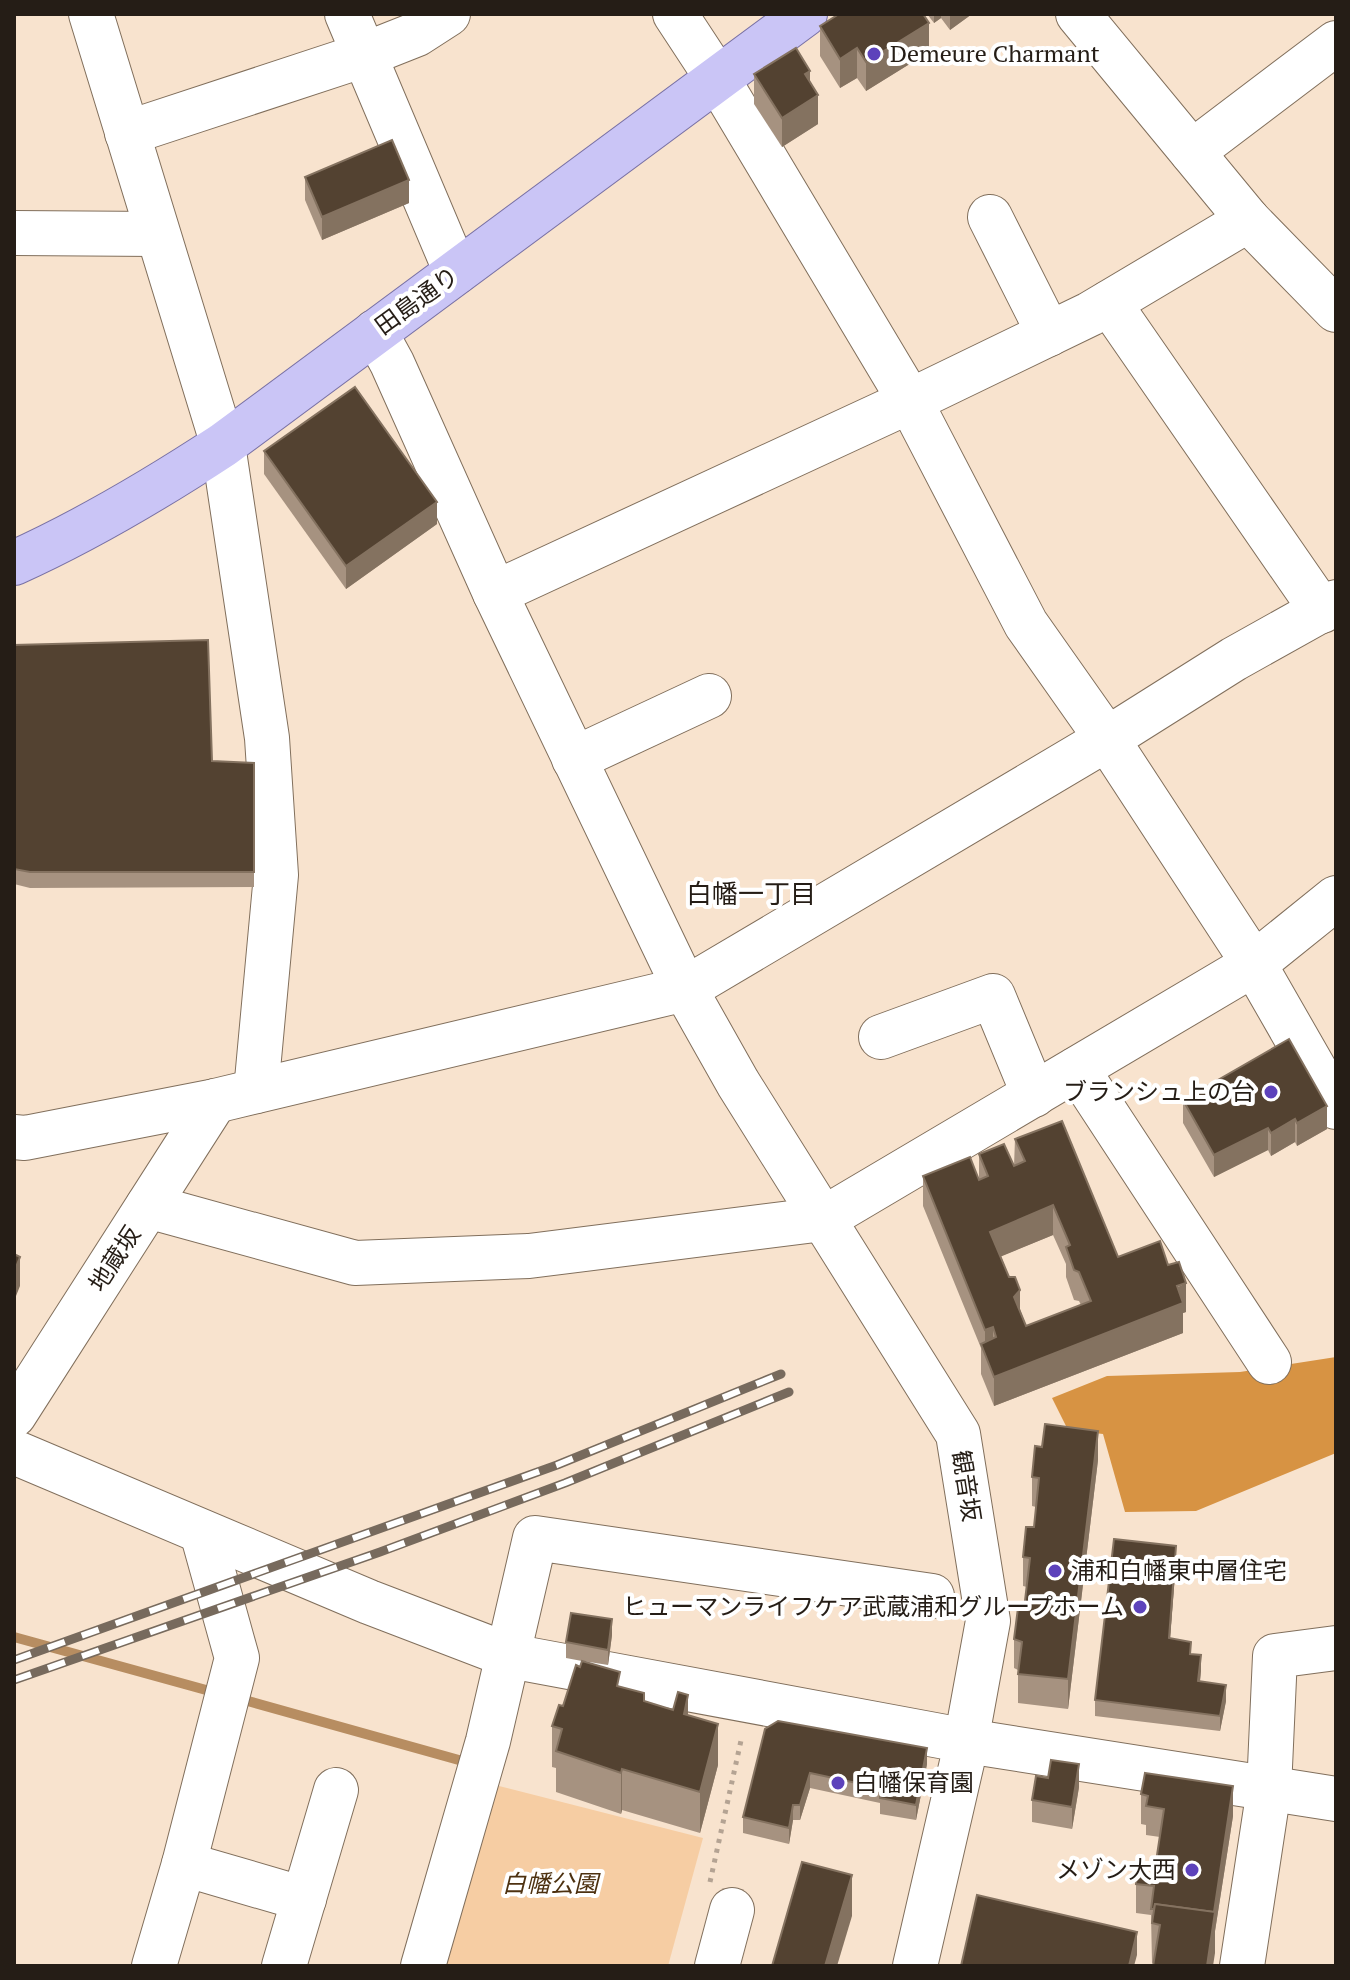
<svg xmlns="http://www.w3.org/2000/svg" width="1350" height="1980" font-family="'PT Serif','Noto Sans JP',serif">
<rect width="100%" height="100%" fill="#f8e3ce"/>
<polygon fill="#f6cda3" points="491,1784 703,1838 668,1966 441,1966"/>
<polygon fill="#d79343" points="1336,1357 1336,1453 1196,1511 1125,1512 1103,1434 1068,1430 1052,1398 1107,1376 1240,1372"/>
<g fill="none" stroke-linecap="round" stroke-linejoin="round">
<g stroke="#b78d61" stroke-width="10">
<polyline points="14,1637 217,1693"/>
<polyline points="237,1698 466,1762"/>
</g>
<defs>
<g id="minor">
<polyline points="91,14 223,445 267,738 276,875 256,1091"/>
<polyline points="347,14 456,272"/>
<polyline points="675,14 717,78 910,401 1026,624 1107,739 1254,964 1336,1107"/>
<polyline points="1078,14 1248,220 1336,310"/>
<polyline points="127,133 364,55 417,34 448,14"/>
<polyline points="1192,152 1336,43"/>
<polyline points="990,217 1049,334"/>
<polyline points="14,233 157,234"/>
<polyline points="1109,303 1322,611"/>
<polyline points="375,332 392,363 495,593 685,989 738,1083 958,1434 988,1621 963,1758 915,1966"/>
<polyline points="495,593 910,401 1090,314 1248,220"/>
<polyline points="574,759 709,696"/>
<polyline points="881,1037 993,996 1034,1095"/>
<polyline points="1077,1069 1269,1362"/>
<polyline points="14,1137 25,1138 215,1101 685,989 1107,739 1234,659 1336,602"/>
<polyline points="148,1206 355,1263 529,1256 823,1219 1254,964 1336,898"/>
<polyline points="14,1415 215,1101"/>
<polyline points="14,1452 369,1602 510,1656 967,1741 1336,1799"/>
<polyline points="184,1864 304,1899"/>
<polyline points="154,1966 184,1864 237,1658 202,1532"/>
<polyline points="284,1966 336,1790"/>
<polyline points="423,1966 488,1741 535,1538 932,1596"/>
<polyline points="717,1966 732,1910"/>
<polyline points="1242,1966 1269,1789 1275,1656 1336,1648"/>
</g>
<path id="major" d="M14 563C87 530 156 489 223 445L805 14"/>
</defs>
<use href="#minor" stroke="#816f5c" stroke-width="46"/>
<use href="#major" stroke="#7971a4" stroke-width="46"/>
<polyline stroke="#b4a393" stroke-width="5" stroke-dasharray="4 6" stroke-linecap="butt" points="710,1882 742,1736"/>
<use href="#minor" stroke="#fff" stroke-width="44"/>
<use href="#major" stroke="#cac5f6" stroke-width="44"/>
<defs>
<g id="rail">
<polyline points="14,1660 557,1465 781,1374"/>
<polyline points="14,1680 380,1552 565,1483 789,1392"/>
</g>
</defs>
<use href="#rail" stroke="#776a5d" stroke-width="9"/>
<use href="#rail" stroke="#fff" stroke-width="6" stroke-dasharray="18" stroke-linecap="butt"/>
</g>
<g fill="#a69280" fill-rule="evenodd">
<polygon points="927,14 972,14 950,30 941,18 934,23"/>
<polygon points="820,26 929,52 866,91 857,78 840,88 820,56"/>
<polygon points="754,74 810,82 818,124 782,147 754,104"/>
<polygon points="305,177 409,203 322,240 305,200"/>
<polygon points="264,451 437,524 346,589 264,474"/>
<polygon points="14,645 212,761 254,763 254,887 30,888 14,884"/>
<polygon points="1289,1039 1327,1129 1297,1146 1295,1142 1271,1156 1268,1150 1214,1177 1183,1123 1183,1100"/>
<path d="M1015 1139 1118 1257 1168 1265 1186 1312 1183 1313V1333L994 1406 981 1374V1348L923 1206V1176L979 1180V1154L1014 1166ZM1053 1235 1066 1264V1277L1074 1300 1079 1301 1081 1305 1026 1326 1001 1256Z"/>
<polygon points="1098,1460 1068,1709 1018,1703 1018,1670 1014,1668 1014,1639 1024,1609 1027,1587 1023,1586 1023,1557 1034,1527 1036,1507 1032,1506 1032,1477"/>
<polygon points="1176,1562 1170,1638 1191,1654 1201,1671 1200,1682 1226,1701 1220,1731 1095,1716 1095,1700"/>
<polygon points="612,1635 608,1665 583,1661 620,1687 644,1701 688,1715 718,1765 700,1833 622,1810 621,1814 556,1792 556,1768 552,1767 552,1726 563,1706 582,1661 566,1658 566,1642"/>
<polygon points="765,1729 927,1764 916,1820 880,1814 880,1803 810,1788 800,1820 793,1820 789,1844 743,1833 743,1817"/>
<polygon points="1079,1787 1072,1829 1032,1822 1032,1800"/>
<polygon points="1141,1794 1233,1816 1215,1931 1215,1953 1152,1963 1151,1915 1136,1913 1136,1884 1154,1875 1160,1837 1146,1835 1146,1825 1141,1824"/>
</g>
<g fill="#847260">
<polygon points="934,14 941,14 941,18 934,23"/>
<polygon points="950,14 972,14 950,30"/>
<polygon points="929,23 929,52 866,91 866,62"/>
<polygon points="857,48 857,78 840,88 840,59"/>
<polygon points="810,71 810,100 818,95 818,124 782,147 782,118 805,74"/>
<polygon points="409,180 409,203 322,240 322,217"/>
<polygon points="437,502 437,524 346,589 346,566"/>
<polygon points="1327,1106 1327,1129 1297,1146 1297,1123"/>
<polygon points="1295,1119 1295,1142 1271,1156 1271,1133"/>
<polygon points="1268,1128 1268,1150 1214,1177 1214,1155"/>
<polygon points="1053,1205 1053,1235 990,1261 990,1232"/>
<polygon points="15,1249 15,1270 20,1257 20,1286 14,1301"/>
<polygon points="1186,1283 1186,1312 1183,1313 1183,1333 994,1406 994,1377"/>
<polygon points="1020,1290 1020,1319 1014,1297"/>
<polygon points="993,1327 993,1356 985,1355 985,1330"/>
<polygon points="1098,1431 1098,1460 1068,1709 1068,1679"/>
<polygon points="1176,1546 1176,1562 1169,1653 1169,1638"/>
<polygon points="612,1619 612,1635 608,1665 608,1650"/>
<polygon points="1201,1655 1201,1671 1198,1697 1198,1681"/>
<polygon points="1226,1685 1226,1701 1220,1731 1220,1716"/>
<polygon points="688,1695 688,1736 684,1714"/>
<polygon points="718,1724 718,1765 700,1833 700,1792"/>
<polygon points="927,1748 927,1764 916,1820 916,1805"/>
<polygon points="1079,1764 1079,1787 1072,1829 1072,1807"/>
<polygon points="622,1769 622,1810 621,1814 621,1773"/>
<polygon points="810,1773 810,1788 800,1820 800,1805"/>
<polygon points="1233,1786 1233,1816 1215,1931 1215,1953 1213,1966 1207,1966 1213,1918"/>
<polygon points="793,1805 793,1820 789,1844 789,1828"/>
<polygon points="852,1875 852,1916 837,1966 825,1966"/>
<polygon points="1137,1932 1137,1955 1134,1966 1129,1966"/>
</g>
<g fill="#534231" stroke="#847260" stroke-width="2" fill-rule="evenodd">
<polygon points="839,14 923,14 929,23 866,62 857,48 840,59 820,26"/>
<polygon points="796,48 810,71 805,74 818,95 782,118 754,74"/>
<polygon points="392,140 409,180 322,217 305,177"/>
<polygon points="355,387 437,502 346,566 264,451"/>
<polygon points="208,640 212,761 254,763 254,872 30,872 14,869 14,645"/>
<polygon points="1289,1039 1327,1106 1297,1123 1295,1119 1271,1133 1268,1128 1214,1155 1183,1100"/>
<path d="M1062 1121 1118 1257 1160 1241 1168 1265 1179 1262 1186 1283 1177 1286 1183 1303 994 1377 981 1344 996 1337 993 1327 985 1330 923 1176 970 1157 979 1180 988 1176 979 1154 1004 1144 1014 1166 1025 1161 1015 1139ZM1053 1205 1070 1245 1066 1247 1074 1270 1079 1272 1091 1301 1026 1326 1014 1297 1020 1290 1015 1277H1009L990 1232Z"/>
<polygon points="14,1254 20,1257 14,1272"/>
<polygon points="1045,1424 1098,1431 1068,1679 1018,1674 1022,1642 1014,1639 1018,1608 1024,1609 1030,1558 1023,1557 1026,1527 1034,1527 1039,1478 1032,1477 1035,1446 1042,1447"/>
<polygon points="1114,1539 1176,1546 1169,1638 1191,1642 1190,1654 1201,1655 1198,1681 1226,1685 1220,1716 1095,1700"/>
<polygon points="571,1613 612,1619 608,1650 566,1642"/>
<polygon points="582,1661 620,1672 617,1686 644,1693 644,1701 673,1710 678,1692 688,1695 684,1714 718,1724 700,1792 622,1769 621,1773 556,1751 562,1729 552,1726 559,1705 563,1706 576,1665 580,1667"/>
<polygon points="778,1721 927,1748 916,1805 880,1798 880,1788 810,1773 800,1805 793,1805 789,1828 743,1817 765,1729"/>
<polygon points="1051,1760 1079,1764 1072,1807 1032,1800 1036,1776 1048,1778"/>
<polygon points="1145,1773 1233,1786 1214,1912 1155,1904 1154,1909 1151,1909 1154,1886 1136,1884 1137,1872 1154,1875 1164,1809 1146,1806 1148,1796 1141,1794"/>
<polygon points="802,1862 852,1875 825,1966 772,1966"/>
<polygon points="977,1895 1137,1932 1129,1966 961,1966"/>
<polygon points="1155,1904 1215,1912 1207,1966 1153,1966 1160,1925 1152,1923"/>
</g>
<g fill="#5d42bb" stroke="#fff" stroke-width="3">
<circle cx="874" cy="54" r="8"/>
<circle cx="1271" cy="1092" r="8"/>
<circle cx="1055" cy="1571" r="8"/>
<circle cx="1140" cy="1607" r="8"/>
<circle cx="838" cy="1783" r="8"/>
<circle cx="1192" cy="1870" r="8"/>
</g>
<g text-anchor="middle" stroke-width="8" stroke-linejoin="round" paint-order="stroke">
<g font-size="24" fill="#251d16" stroke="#fff" text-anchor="start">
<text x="890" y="62">Demeure Charmant</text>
<text x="1255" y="1100" text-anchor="end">ブランシュ上の台</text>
<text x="1071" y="1579">浦和白幡東中層住宅</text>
<text x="1124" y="1615" text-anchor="end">ヒューマンライフケア武蔵浦和グループホーム</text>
<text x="854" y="1791">白幡保育園</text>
<text x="1176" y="1878" text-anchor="end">メゾン大西</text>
</g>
<g font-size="24" fill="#251d16" stroke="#fff">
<text transform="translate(417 301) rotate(-36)" y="8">田島通り</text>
<text transform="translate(115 1259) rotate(-57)" y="8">地蔵坂</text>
<text transform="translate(966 1486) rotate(81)" y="8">観音坂</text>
</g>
<g font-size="24" font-style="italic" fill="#4d3110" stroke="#fff">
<text x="550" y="1892">白幡公園</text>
</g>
<g font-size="26" fill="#251d16" stroke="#fff">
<text x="751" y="903">白幡一丁目</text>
</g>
</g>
<rect width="1350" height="1980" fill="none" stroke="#251d16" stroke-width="32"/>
</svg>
